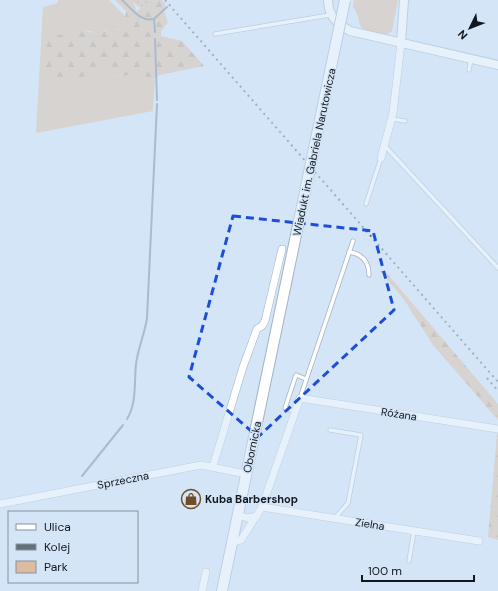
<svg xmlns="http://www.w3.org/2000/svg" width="498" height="591" font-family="'DM Sans',sans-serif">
<defs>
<pattern id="forest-firs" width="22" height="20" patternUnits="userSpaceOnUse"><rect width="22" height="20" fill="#dbbc9f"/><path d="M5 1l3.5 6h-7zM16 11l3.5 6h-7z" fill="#bba188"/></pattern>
<pattern id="garden-dots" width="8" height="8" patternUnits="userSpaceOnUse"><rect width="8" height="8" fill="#dbbc9f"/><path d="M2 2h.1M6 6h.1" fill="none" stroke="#bba188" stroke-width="1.8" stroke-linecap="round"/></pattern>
</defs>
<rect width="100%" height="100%" fill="#d4e5f7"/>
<g fill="#dbbc9f">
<polygon points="58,0 109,0 126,17 124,26 118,30 107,29 99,35 90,31 81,32 45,63 45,72 65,76 68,83 84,75 103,72 118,76 134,72 145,73 147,83 155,79 153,111 36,133 43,7 58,3"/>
<path d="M354 0H398L392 31C387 35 383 35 376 34 352 29 364 21 353 7Z"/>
</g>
<g fill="url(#forest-firs)">
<path d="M115 0H132L137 12 147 0H162L165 4 164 11 168 22 161 31V36L182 41 204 66 159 75 147 84 145 73 141 75 134 72C124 79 114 75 103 72L96 79 84 76 68 83 65 76 53 80 45 72V50L49 38C65 33 84 28 99 35L113 26 118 30 124 26 126 11Z"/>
<polygon points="380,271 385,271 498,404 498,420 433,345 405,301"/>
<polygon points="498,423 498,540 488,537"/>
</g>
<polygon fill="url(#garden-dots)" points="129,0 155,0 144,10"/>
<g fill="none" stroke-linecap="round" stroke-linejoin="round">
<g stroke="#7289a1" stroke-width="2">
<path d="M122 0C132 9 140 22 154 19"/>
<polyline points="155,32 154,19 167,7"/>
<polyline points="155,39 157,100"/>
<path d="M127 419C137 403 134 382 136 364 138 348 145 333 147 318L157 104"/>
<polyline points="82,476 123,425"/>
</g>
<defs>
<g id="service">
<polyline points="215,34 330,15"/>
<polyline points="469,70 471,59"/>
<polyline points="392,119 405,121"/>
<polyline points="385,146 498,268"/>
<polyline points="366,204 381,158"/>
<path d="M349 252C362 254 369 261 369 275"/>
<polyline points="300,398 353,241"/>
<polyline points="295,412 285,408 296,375 306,379"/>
<polyline points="330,430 361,435 348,503 335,518"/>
<polyline points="409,561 414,531"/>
</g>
<g id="minor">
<polyline points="381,158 393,113 401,43"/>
<polyline points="213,466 243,367 257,329 262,326 265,321 282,249"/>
<polyline points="0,504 201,465 246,474"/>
<polyline points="262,507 479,541"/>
<polyline points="238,515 248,518 257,516"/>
<polyline points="232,542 241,540 262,507 300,398 498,429"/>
<polyline points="202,591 206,572"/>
</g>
<g id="tertiary">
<path d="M328 0C328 16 337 23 350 31L498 65"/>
<polyline points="401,43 404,0"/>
</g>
<polyline id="secondary" points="222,591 307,182"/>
</defs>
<use href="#service" stroke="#a2b3c4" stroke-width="5"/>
<use href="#minor" stroke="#a2b3c4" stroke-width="8"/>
<use href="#tertiary" stroke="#a2b3c4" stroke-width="10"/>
<use href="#secondary" stroke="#a2b3c4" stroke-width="12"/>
<use href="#service" stroke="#fff" stroke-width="3.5"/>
<use href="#minor" stroke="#fff" stroke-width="7"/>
<use href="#tertiary" stroke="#fff" stroke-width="8"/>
<use href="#secondary" stroke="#fff" stroke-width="10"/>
<g stroke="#65707b" stroke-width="2" stroke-dasharray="2 4" stroke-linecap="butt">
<polyline points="165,0 498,382"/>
<polyline points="487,378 498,391"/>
</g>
<defs>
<polyline id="secondary-bridge" points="307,182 345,0"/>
</defs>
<use href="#secondary-bridge" stroke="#a2b3c4" stroke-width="12" stroke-linecap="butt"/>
<use href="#secondary-bridge" stroke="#fff" stroke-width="10"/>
</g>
<path d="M0 0H498V591H0ZM233 216 373 231 394 310 258 437 189 377Z" fill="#d4e5f7" fill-opacity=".55" fill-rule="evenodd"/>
<path fill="none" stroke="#1d4ed8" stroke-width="3" stroke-dasharray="8 5" stroke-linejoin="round" d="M233 216 373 231 394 310 258 437 189 377Z"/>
<defs>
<symbol id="shop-ring" viewBox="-11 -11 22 22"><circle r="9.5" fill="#d4e5f7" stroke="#714d27" stroke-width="1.5"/><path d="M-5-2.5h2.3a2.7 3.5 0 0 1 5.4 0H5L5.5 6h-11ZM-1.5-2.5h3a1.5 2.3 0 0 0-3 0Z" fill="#714d27"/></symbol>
</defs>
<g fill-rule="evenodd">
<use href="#shop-ring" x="180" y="488" width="22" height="22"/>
</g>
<g text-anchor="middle" stroke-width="3" stroke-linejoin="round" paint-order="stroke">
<g font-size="11" fill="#12181e" stroke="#d4e5f7">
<text transform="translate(314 152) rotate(-78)" y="4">Wiadukt im. Gabriela Narutowicza</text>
<text transform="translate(399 414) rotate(9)" y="4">Różana</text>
<text transform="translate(252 447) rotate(-78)" y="4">Obornicka</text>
<text transform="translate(123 480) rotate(-11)" y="4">Sprzeczna</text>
<text transform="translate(370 524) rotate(9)" y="4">Zielna</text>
</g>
<g font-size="11" font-weight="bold" fill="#12181e" stroke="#d4e5f7" text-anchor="start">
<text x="205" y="503">Kuba Barbershop</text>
</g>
</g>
<rect x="8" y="511" width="130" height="72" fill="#d4e5f7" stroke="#8693a0"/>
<rect x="16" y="524" width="20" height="6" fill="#ffffff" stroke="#8693a0"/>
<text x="44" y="531" font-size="12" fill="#12181e">Ulica</text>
<rect x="16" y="544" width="20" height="6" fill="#65707b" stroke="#8693a0"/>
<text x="44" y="551" font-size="12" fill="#12181e">Kolej</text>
<rect x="16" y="561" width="20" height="12" fill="#dbbc9f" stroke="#8693a0"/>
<text x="44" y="571" font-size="12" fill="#12181e">Park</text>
<g transform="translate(470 28) rotate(227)" stroke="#d4e5f7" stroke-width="3" paint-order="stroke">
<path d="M0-3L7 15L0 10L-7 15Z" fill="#12181e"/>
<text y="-6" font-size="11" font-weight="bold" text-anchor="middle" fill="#12181e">N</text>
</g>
<path d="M362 575v6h112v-6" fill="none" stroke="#12181e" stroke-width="2"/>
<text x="368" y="575" font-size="12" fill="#12181e" stroke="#d4e5f7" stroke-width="3" paint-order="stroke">100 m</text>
</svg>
